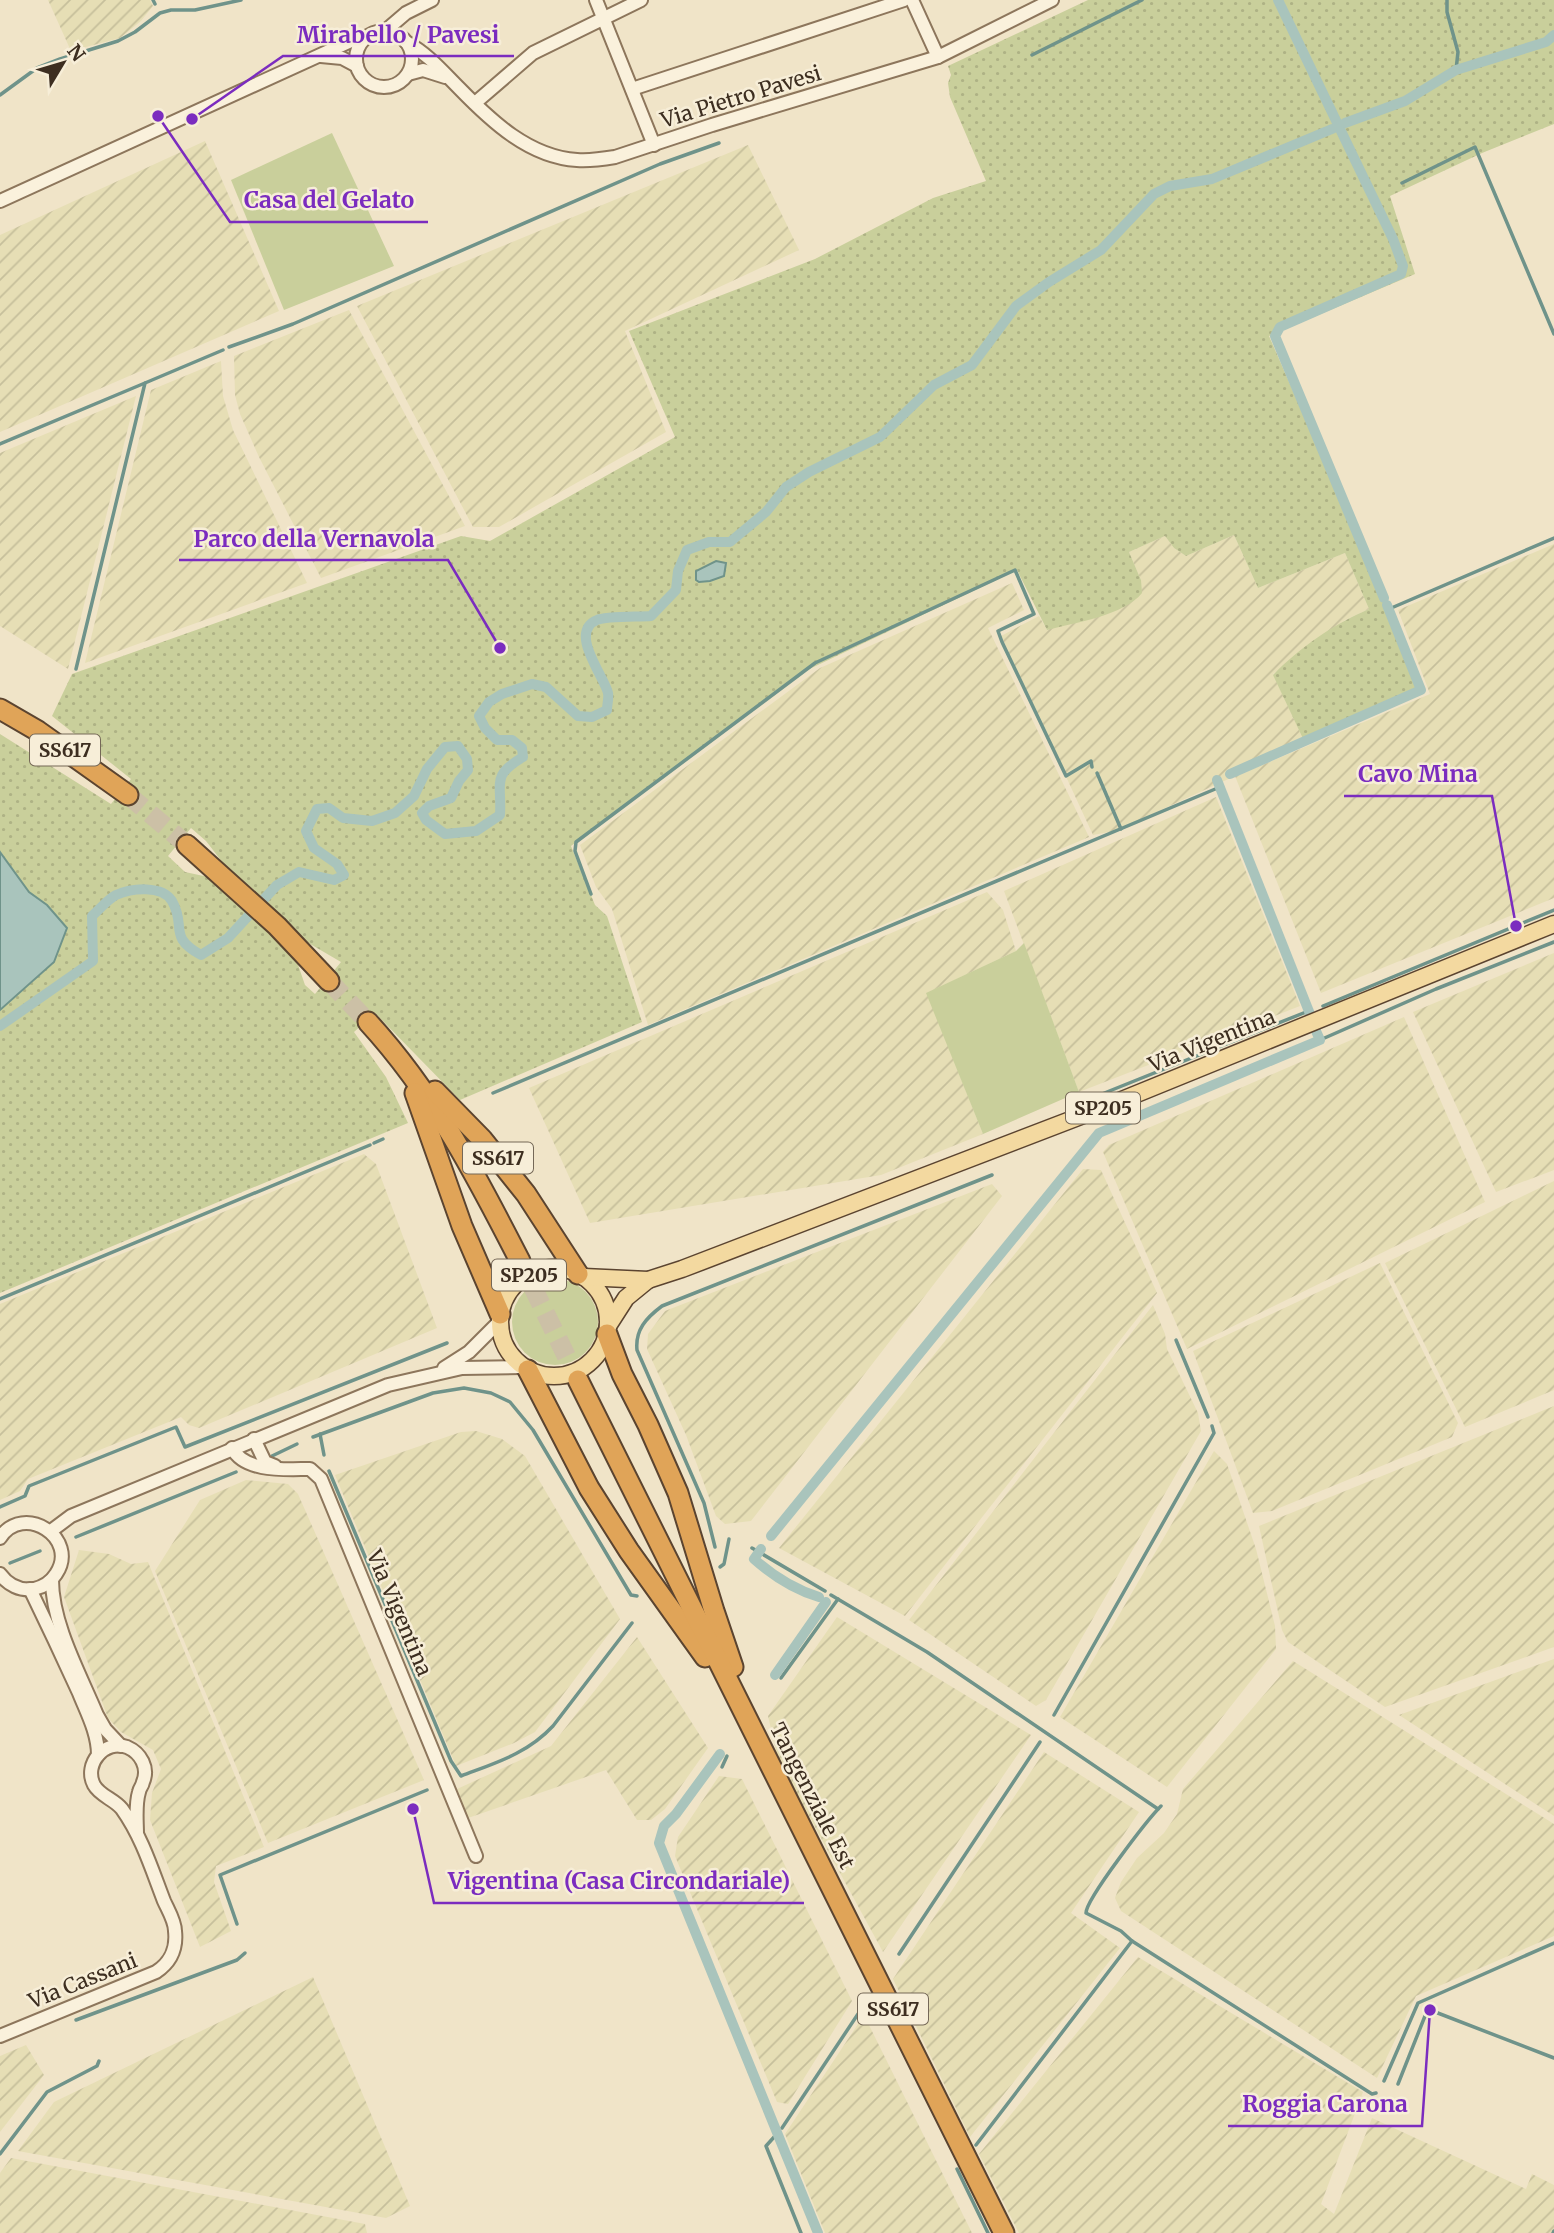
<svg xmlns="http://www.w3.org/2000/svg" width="1554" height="2233" font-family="Merriweather,serif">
<defs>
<pattern id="farmland-furrows" width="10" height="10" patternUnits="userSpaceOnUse" patternTransform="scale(1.75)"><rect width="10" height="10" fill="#e6deb5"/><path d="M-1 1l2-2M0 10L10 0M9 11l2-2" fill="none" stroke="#c6bf9b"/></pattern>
<pattern id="park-dots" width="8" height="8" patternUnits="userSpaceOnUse" patternTransform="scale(1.75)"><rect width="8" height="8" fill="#c9cf9b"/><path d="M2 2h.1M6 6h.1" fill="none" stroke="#aeb285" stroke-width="1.8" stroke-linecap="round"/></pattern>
</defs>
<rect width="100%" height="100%" fill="#f0e4c8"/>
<g fill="url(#farmland-furrows)">
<polygon points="48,0 150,0 153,6 141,21 120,38 71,51"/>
<polygon points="205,141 279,311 0,432 0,235"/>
<polygon points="748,145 799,250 625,331 666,432 499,527 473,527 357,306"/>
<polygon points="349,310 465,526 321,578 259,457 240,414 235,395 234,356"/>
<polygon points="221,361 223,396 233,430 307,583 85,663 151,390"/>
<polygon points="136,396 68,669 0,626 0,453"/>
<polygon points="1234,535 1258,588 1345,553 1369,609 1345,620 1273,674 1305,743 1241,774 1430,694 1398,610 1554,544 1554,898 1321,993 1235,776 1115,831 1093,835 1001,636 1039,616 1047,630 1141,580 1129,552 1165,536 1174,548 1186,556"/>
<polygon points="1012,583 1024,610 988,628 1089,837 648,1025 612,909 596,887 580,845 820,668"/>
<polygon points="1216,797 1300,1006 1079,1092 1004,891"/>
<polygon points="987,892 1003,910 1016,951 927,993 983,1134 881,1175 590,1223 529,1088"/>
<polygon points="1554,953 1554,1170 1496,1192 1413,1012"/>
<polygon points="1404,1017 1485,1202 1187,1349 1103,1152 1109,1145"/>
<polygon points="364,1154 376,1164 437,1328 199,1428 189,1425 181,1417 28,1479 20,1491 0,1500 0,1304"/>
<polygon points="1083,1169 1101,1170 1157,1293 905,1616 779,1548"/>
<polygon points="1554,1181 1554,1390 1465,1427 1385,1263"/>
<polygon points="992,1184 1002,1196 751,1521 725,1524 716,1516 686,1435 647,1349 648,1334 665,1311"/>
<polygon points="1380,1263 1458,1423 1452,1437 1272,1511 1253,1513 1193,1351"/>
<polygon points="1153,1305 1165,1334 1167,1349 1198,1413 1201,1431 1046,1700 1036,1706 909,1620"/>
<polygon points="1554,1406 1554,1647 1385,1707 1288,1642 1282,1630 1259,1526"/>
<polygon points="476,1431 502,1439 525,1456 620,1619 535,1732 514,1743 456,1766 335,1475 461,1432"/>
<polygon points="1214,1451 1227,1464 1256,1549 1275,1626 1276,1649 1167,1787 1060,1717"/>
<polygon points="246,1480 288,1484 298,1494 424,1780 268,1843 155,1571 200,1500"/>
<polygon points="79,1550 109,1554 131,1564 148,1562 264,1847 216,1866 214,1882 231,1931 200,1947 150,1820 152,1793 161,1769 153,1750 121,1732 108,1718 64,1597"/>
<polygon points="837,1617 1031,1735 883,1952 778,1759 768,1716"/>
<polygon points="637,1637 708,1748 665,1809 651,1820 637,1820 606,1770 468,1818 457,1789 551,1746"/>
<polygon points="1554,1659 1554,1816 1399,1715"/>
<polygon points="1293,1661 1554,1824 1554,1936 1416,1996 1377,2078 1121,1911 1115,1898 1121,1882 1137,1858 1164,1833 1177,1814 1183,1789"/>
<polygon points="1044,1752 1139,1812 1071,1913 1120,1948 970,2137 893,1979"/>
<polygon points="719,1776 742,1779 852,2001 788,2104 777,2102 675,1856 678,1837"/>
<polygon points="1138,1957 1363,2092 1321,2204 1334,2214 1372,2118 1526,2189 1532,2174 1554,2185 1554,2233 1019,2233 979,2154"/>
<polygon points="313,1977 410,2206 386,2218 18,2151 54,2102"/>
<polygon points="864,2015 972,2233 825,2233 785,2134"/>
<polygon points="26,2045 44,2075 0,2132 0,2056"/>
<polygon points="11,2158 365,2224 367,2233 0,2233 0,2173"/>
</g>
<g fill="#c9cf9b">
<polygon points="332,133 394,266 284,310 231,180"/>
<polygon points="1024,943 1079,1092 983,1134 926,993 1016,951"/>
<circle cx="555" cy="1322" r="43"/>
</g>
<path fill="url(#park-dots)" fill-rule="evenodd" d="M1088 0H1554V124L1482 153 1390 196 1415 274 1269 336 1424 692 1305 743 1273 675C1299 648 1334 624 1369 609L1345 553 1258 588 1234 535 1186 556 1174 548 1165 536 1129 552 1141 580 1142 593C1125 615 1074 623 1047 630L1017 570 801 673 571 846 595 905 607 916 642 1022 460 1100 375 1013 354 1032 386 1077 408 1123 0 1293V734L111 804 131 779 52 716 72 674 461 536 490 541 675 437 629 331 815 259 933 198 986 181 950 97 948 83 951 75 948 66ZM191 828 206 841 223 863 305 941 341 962 315 994 305 985 295 956 213 878 185 872 168 856Z"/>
<g fill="#a9c4bc" stroke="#6f938a" stroke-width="2">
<polygon points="716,561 726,563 724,576 710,581 699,582 696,580 696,571"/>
<polygon points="0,852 29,892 47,905 67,928 54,962 0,1010"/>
</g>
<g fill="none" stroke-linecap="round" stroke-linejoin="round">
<g stroke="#6f938a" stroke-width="3.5">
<polyline points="153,0 155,4"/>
<polyline points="1447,0 1447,12 1458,52 1456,70"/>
<polyline points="1032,55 1142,0"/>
<polyline points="0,95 37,68 60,59 118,41 135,32 160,13 171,10 195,10 241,0"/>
<polyline points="1402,183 1475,147 1554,334"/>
<polyline points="229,347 293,324 660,164 719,143"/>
<polyline points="0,444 145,383"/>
<polyline points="1389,609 1554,538"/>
<polyline points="76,669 145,383 223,350"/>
<polyline points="1097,773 1121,829"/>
<polyline points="591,894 575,851 576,842 815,663 1015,570 1034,614 998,631 1002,642 1066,776 1091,761 1092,767"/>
<polyline points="1323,1006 1554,910"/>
<polyline points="1320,1040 1436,989 1554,942"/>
<polyline points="493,1093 1220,787"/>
<polyline points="1092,1098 1311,1010"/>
<polyline points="374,1143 383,1139"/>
<polyline points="0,1299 370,1145"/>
<polyline points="1176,1340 1208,1417"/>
<polyline points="320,1434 324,1455"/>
<polyline points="313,1437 433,1393 464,1388 491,1393 510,1402 533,1430 631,1595 637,1596"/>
<polyline points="272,1456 297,1444"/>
<path d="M329 1471 451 1761 461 1776C495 1763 527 1754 553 1726L632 1623"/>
<polyline points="0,1507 25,1496 29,1486 176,1427 185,1447 447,1343"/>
<polyline points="76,1537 236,1472"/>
<path d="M715 1547 704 1503 637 1350C635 1330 646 1318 662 1306L992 1175"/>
<polyline points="752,1548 825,1591"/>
<polyline points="10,1563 40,1551"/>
<polyline points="720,1567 724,1564 729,1539"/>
<polyline points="831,1595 927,1652 1158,1809"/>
<polyline points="781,1678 838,1599"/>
<polyline points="1054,1715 1214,1433 1212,1426"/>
<polyline points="722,1767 727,1756"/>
<path d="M1161 1806C1148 1819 1086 1899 1086 1913L1121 1931 1132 1941 1372 2094 1376 2093"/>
<polyline points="237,1924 220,1875 427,1790"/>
<polyline points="899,1954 1040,1742"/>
<polyline points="76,2020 237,1960 245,1953"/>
<polyline points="1384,2081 1418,2003 1554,1943"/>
<polyline points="1398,2084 1425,2016 1430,2010 1554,2058"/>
<polyline points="782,2128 860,2011"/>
<polyline points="775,2136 766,2146 801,2233"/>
<polyline points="976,2145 1132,1941"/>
<polyline points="0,2154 47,2092 97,2066 99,2061"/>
<polyline points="957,2169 988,2233"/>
<polyline points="1553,2233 1554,2231"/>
</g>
<g stroke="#a9c4bc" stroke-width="10">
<polyline points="1278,0 1393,239 1403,266 1401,274 1280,327 1275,336 1384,598"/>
<polyline points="1345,123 1405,101 1456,70 1546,42 1554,35"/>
<polyline points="1230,774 1421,690 1387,605"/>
<polyline points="1217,780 1310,1014"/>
<path d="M0 1026 93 961 92 916C99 910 108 899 116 895 132 888 162 885 172 901 187 927 167 936 201 955L228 938 277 885 299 872 334 880 344 875 337 864 314 848 306 831 317 809 329 808 343 818 372 821 395 813 414 796 427 769 445 747 458 746 467 759 468 770 459 781 451 798 429 806 422 813 426 820 445 834 476 831 500 815C502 782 491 776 523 757L522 748 512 740H497L485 728 479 716 489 702 502 694 532 684 546 687 578 716 592 717 607 710C607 705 609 698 608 693 604 676 568 632 597 620 606 616 639 617 651 616L676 590 678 571 687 550 709 542H730L766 512 786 487 809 472 880 437 934 385 972 365 1016 306 1049 282 1101 250 1154 194 1170 186 1212 179 1332 129"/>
<polyline points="771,1536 1099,1133 1320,1040 1316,1031"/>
<path d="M761 1549 754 1559C772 1575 796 1590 819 1597"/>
<polyline points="775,1675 826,1602"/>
<polyline points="720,1754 676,1814 664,1826 659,1843 818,2233"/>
</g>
<g stroke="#ccc0a6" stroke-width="19" stroke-dasharray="19 10" stroke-linecap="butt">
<polyline points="128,795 187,845"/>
<polyline points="329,981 368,1022"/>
<polyline points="520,1261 578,1380"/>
</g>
<defs>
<g id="minor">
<polyline points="596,0 654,145"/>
<polyline points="912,0 938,57"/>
<polyline points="385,31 406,13 432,0"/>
<circle cx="384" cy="59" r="28"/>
<path d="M406 42C428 54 442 71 459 88 491 121 529 157 577 160 590 161 603 159 615 157L712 125 938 57 1052 0"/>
<polyline points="321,56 342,58 357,66"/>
<polyline points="408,74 423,70 445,77"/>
<polyline points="632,89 904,0"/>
<polyline points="475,103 533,53 641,0"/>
<polyline points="0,201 318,56 353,40 366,38"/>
<polyline points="444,1368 469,1352 500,1321"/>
<polyline points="254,1439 265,1462 275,1466"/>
<path d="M232 1448C245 1473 286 1469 310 1469L321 1479 476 1856"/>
<polyline points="51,1531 71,1516 388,1385 462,1368 523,1367"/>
<path d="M0 1538C23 1502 80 1538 56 1574 51 1582 43 1587 34 1589 20 1591 8 1585 0 1574"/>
<path d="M52 1580C52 1624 80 1674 97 1715L105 1729 121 1746"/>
<path d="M30 1589C47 1624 63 1658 79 1693 87 1713 98 1733 98 1755"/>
<path d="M0 2036 156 1972C171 1962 177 1949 175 1931 175 1921 168 1910 164 1901 152 1870 142 1837 122 1809 114 1799 100 1796 94 1785 83 1764 105 1739 127 1747 141 1753 149 1768 143 1782 142 1787 140 1787 139 1792 135 1805 137 1821 137 1834"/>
</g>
<g id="major">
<circle cx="554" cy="1322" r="54"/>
<polyline points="584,1277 648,1280 682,1269 1107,1106 1554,924"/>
<polyline points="608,1326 626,1298 648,1280"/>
</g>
<g id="highway">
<polyline points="0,709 38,731 128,795"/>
<polyline points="187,845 277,926 329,981"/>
<path d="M368 1022C434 1094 476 1175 520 1261"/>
<polyline points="435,1091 482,1139 526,1194 578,1274"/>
<polyline points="415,1093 462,1226 500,1314"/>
<polyline points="607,1334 622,1374 648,1425 678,1493 714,1611 733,1667"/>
<polyline points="528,1370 589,1488 629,1551 705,1657"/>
<polyline points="578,1380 1004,2233"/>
</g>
</defs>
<use href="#minor" stroke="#8d765c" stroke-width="16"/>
<use href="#major" stroke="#5b4430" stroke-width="19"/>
<use href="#highway" stroke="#5b4430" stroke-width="23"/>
<use href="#minor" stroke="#faf1dc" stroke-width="12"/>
<use href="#major" stroke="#f3d9a0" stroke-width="16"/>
<use href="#highway" stroke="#e0a458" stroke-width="19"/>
</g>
<g text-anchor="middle" stroke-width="5" stroke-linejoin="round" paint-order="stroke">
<g fill="#f7eed8" stroke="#756857" stroke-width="2">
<rect x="30" y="734.5" width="70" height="31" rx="5"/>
<rect x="1066" y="1092.5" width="74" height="31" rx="5"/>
<rect x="463" y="1142.5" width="70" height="31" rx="5"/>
<rect x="492" y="1259.5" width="74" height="31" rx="5"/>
<rect x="858" y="1993.5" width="70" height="31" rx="5"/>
</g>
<g font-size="19" font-weight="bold" fill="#3d2e20">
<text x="65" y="757">SS617</text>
<text x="1103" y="1115">SP205</text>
<text x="498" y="1165">SS617</text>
<text x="529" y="1282">SP205</text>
<text x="893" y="2016">SS617</text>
</g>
<g font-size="21" fill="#3d2e20" stroke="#f7eed8">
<text transform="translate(741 97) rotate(-17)" y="7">Via Pietro Pavesi</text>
<text transform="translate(1212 1041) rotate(-22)" y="7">Via Vigentina</text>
<text transform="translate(399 1613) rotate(67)" y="7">Via Vigentina</text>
<text transform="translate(812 1796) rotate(63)" y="7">Tangenziale Est</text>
<text transform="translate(83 1981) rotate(-22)" y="7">Via Cassani</text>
</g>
</g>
<path fill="none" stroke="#7b2cbf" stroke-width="2.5" d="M192 119L283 56H514M158 116L230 222H428M500 648L448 560H179M1516 926L1492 796H1344M413 1809L434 1903H804M1430 2010L1422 2126H1228"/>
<g fill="#7b2cbf" stroke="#f7eed8" stroke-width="2.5">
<circle cx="192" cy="119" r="7"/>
<circle cx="158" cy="116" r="7"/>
<circle cx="500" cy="648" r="7"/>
<circle cx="1516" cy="926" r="7"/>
<circle cx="413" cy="1809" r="7"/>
<circle cx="1430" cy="2010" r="7"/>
</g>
<g font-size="23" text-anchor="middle" font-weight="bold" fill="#7b2cbf" stroke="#f7eed8" stroke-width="5" stroke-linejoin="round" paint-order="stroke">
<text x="398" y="43">Mirabello / Pavesi</text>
<text x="329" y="208">Casa del Gelato</text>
<text x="314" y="547">Parco della Vernavola</text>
<text x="1418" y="782">Cavo Mina</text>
<text x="619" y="1889">Vigentina (Casa Circondariale)</text>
<text x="1325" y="2112">Roggia Carona</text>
</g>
<g transform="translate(63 63) rotate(52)" stroke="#f7eed8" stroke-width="5" paint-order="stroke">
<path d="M0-5L12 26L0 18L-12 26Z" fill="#3d2e20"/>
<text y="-10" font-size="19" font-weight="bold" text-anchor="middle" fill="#3d2e20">N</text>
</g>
</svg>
